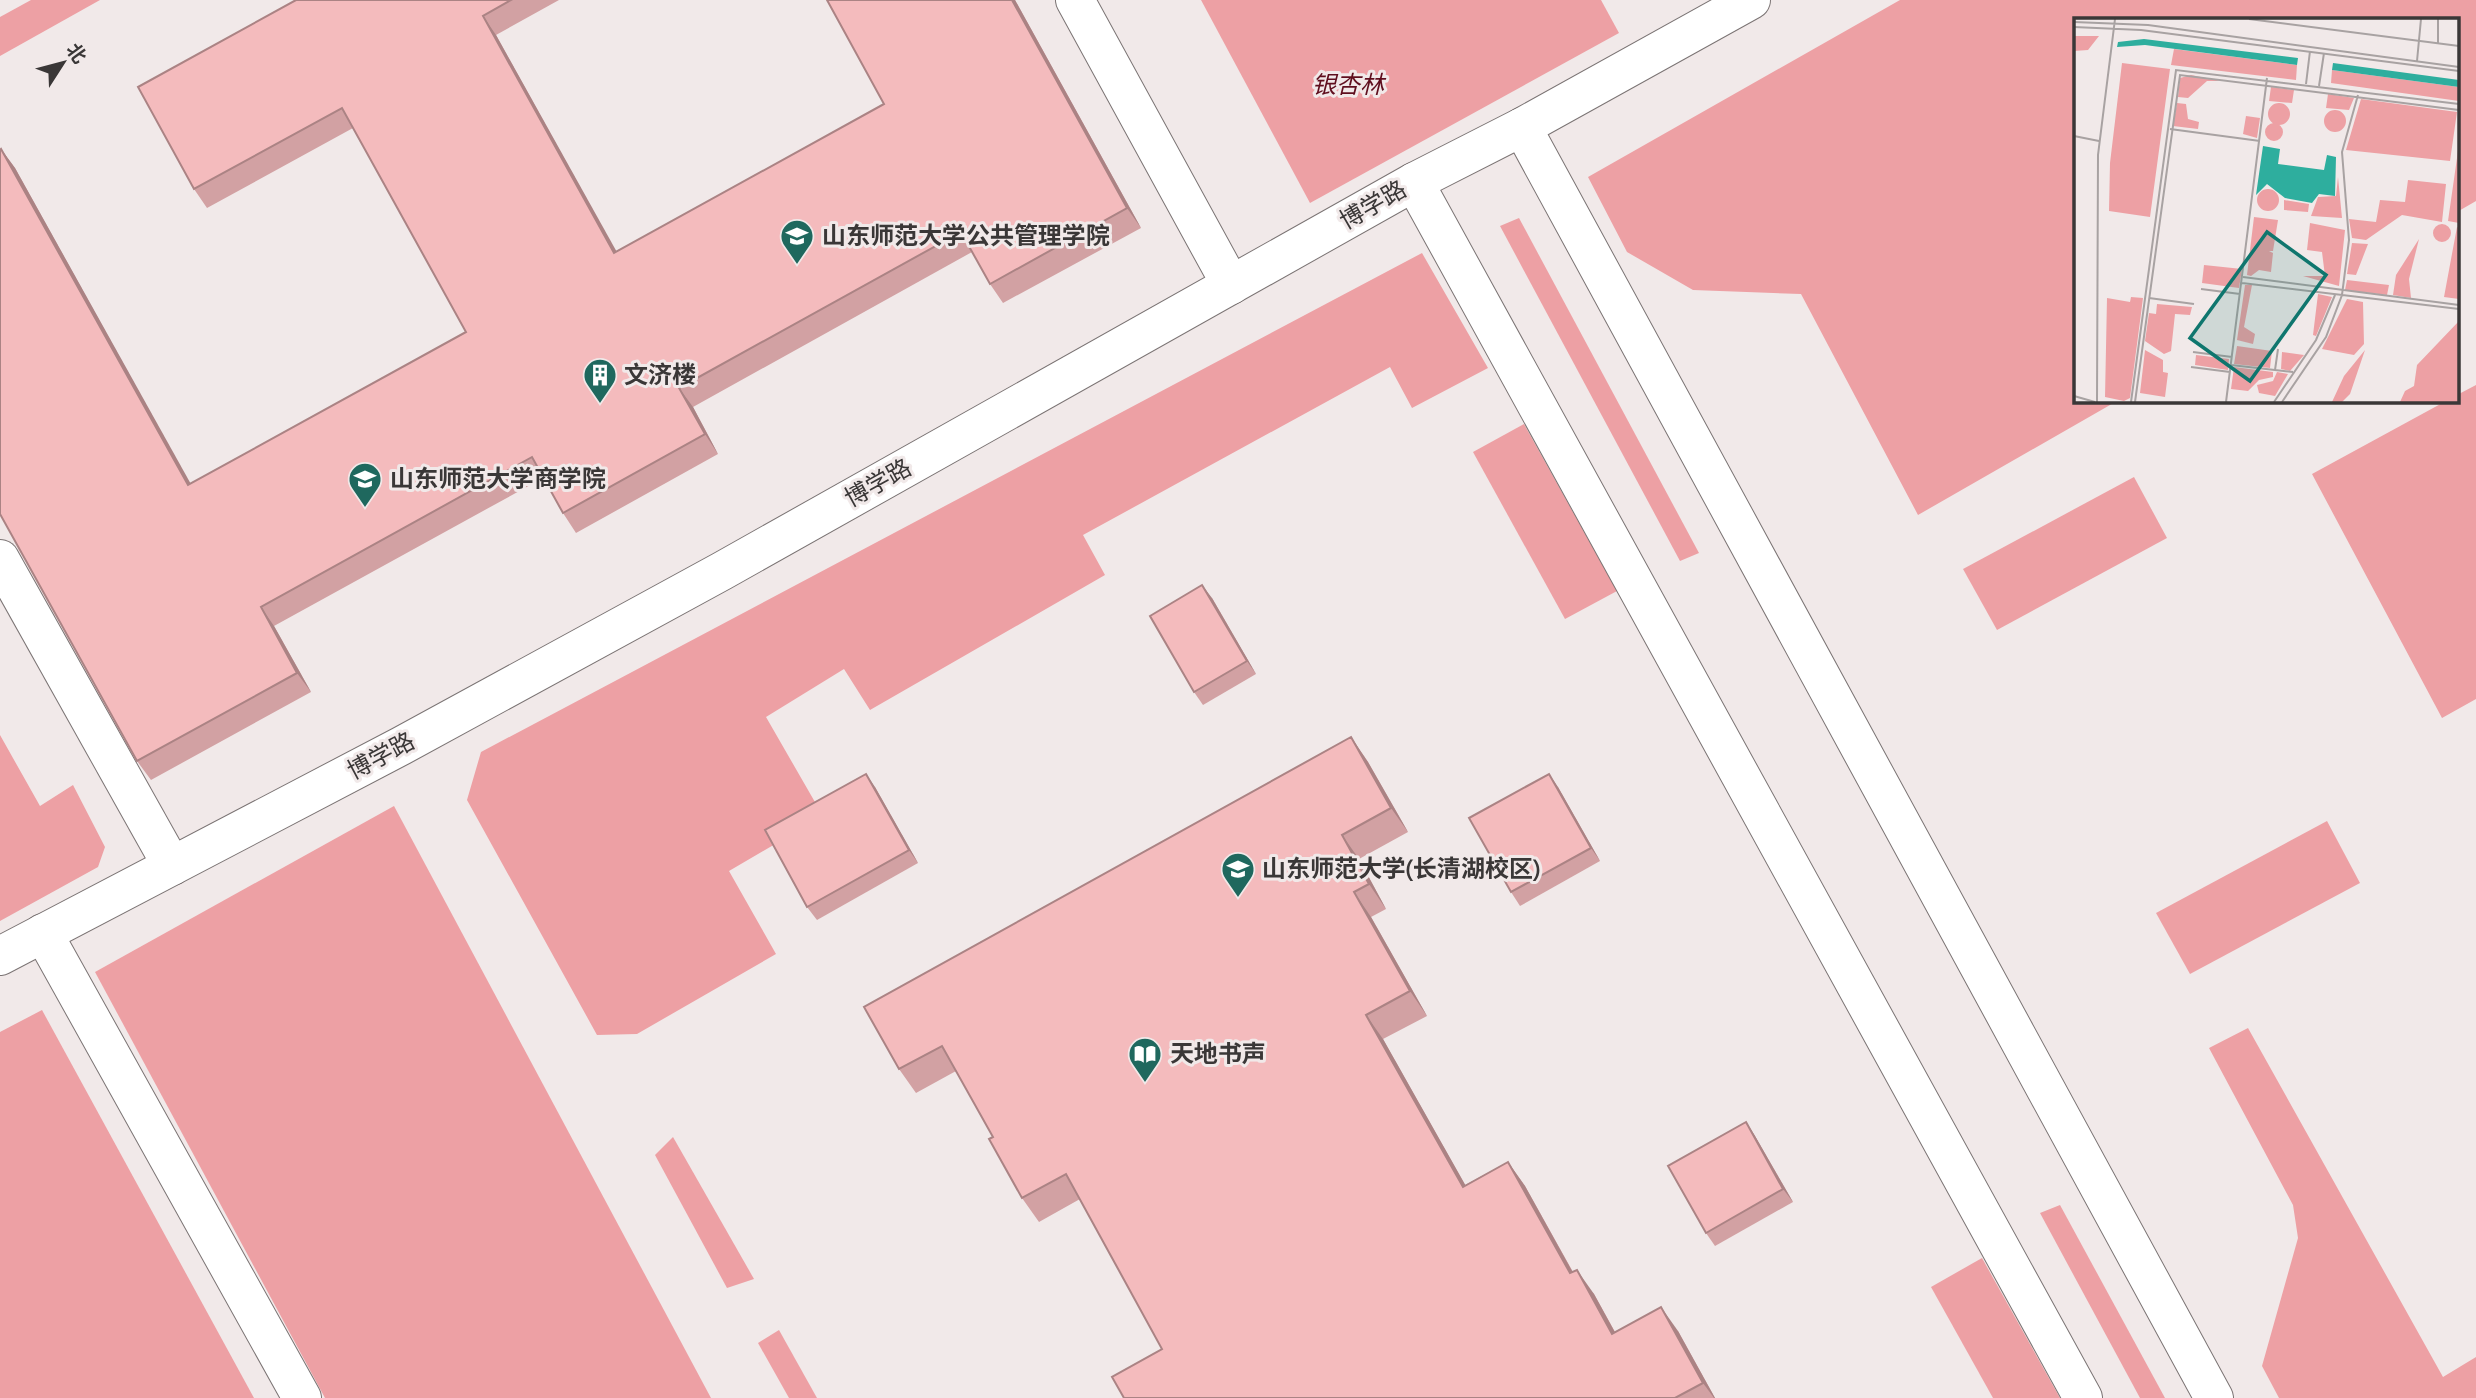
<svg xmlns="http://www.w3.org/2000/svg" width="2476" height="1398" font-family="'Zilla Slab','Noto Sans SC',serif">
<rect width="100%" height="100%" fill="#f1e9e9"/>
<g fill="#eda0a4">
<polygon points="31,0 100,0 0,56 0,17"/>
<polygon points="1201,0 1601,0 1619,33 1310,203"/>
<polygon points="1900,0 2476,0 2476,201 2457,212 2457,19 2075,19 2075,401 2117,401 1918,515 1801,294 1693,290 1627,252 1588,177"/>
<polygon points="1519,218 1699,553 1680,561 1500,226"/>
<polygon points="1422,253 1488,368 1412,408 1390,367 1083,535 1105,575 870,710 844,669 766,717 823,816 729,871 776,954 637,1034 597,1035 467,800 481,752"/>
<polygon points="2476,385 2476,699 2442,718 2312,474 2446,401 2457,401 2457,395"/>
<polygon points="1524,424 1617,591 1565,619 1473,452"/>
<polygon points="2134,477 2167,538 1997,630 1963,569"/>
<polygon points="0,735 40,806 73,785 105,847 98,867 0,921"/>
<polygon points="394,806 711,1398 325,1398 95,972"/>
<polygon points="2327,821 2360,883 2190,974 2156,913"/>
<polygon points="42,1010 254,1398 0,1398 0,1032"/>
<polygon points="2248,1028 2443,1377 2476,1357 2476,1398 2279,1398 2262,1366 2298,1238 2293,1205 2209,1048"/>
<polygon points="673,1137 754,1279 727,1288 655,1155"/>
<polygon points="2060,1205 2165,1398 2140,1398 2040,1213"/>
<polygon points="1982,1258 2060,1398 1993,1398 1931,1287"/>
<polygon points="779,1330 817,1398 789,1398 758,1343"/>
</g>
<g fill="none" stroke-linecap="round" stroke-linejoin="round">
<defs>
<g id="minor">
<polyline points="1075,0 1231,285"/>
<polyline points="1522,127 2214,1398"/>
<polyline points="1414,182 2083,1398"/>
<polyline points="0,559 172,866"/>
<polyline points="43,933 302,1398"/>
<polyline points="0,956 401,746 722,571 1414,182 1522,127 1751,0"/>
</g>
</defs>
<use href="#minor" stroke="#7b7474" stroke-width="40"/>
<use href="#minor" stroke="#fff" stroke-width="38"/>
</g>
<g fill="#d2a1a3">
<polygon points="296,0 559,0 496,35 616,252 884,104 1015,0 1141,228 1003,303 990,284 972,252 693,407 718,454 576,533 563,513 543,478 274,626 311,692 151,780 137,761 1,149 15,168 190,484 466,332 353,128 207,208 194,189"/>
<polygon points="1212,598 1256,674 1203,705 1194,692"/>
<polygon points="1351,737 1368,762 1408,832 1359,859 1386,909 1371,917 1427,1016 1383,1039 1465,1185 1508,1162 1525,1186 1573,1272 1594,1294 1615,1332 1678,1331 1715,1398 1124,1398 1162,1349 1080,1199 1039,1222 1022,1198 993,1137 956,1071 916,1093 899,1069"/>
<polygon points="875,787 918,863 817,920 807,907"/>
<polygon points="1558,787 1600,861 1520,906 1511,892"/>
<polygon points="1746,1122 1755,1136 1793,1202 1715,1246 1706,1233"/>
</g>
<g fill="#ab8384">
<polygon points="1012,0 1015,0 1141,228 1127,208"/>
<polygon points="483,16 496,35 628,272 614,253"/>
<polygon points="1,149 15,168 202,504 188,485"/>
<polygon points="679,388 693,407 718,454 705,434"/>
<polygon points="1202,585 1212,598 1256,674 1247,661"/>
<polygon points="261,607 274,626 311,692 297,673"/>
<polygon points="1351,737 1368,762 1408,832 1391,808"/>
<polygon points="866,774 875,787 918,863 909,850"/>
<polygon points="1549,774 1558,787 1600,861 1591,848"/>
<polygon points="1342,835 1359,859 1386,909 1369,884"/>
<polygon points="1354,892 1371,917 1427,1016 1410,991"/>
<polygon points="1366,1015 1383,1039 1480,1211 1463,1187"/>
<polygon points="1746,1122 1755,1136 1793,1202 1783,1189"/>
<polygon points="1508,1162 1525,1186 1587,1298 1570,1273"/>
<polygon points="1577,1270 1594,1294 1629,1358 1612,1334"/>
<polygon points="1661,1307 1678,1331 1715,1398 1714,1398 1703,1383"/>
</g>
<g fill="#f4bbbd" stroke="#ab8384" stroke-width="2">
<polygon points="296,0 511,0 483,16 614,253 884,104 827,0 1012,0 1127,208 990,284 961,232 679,388 705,434 563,513 532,457 261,607 297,673 137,761 0,514 0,150 1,149 188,485 466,332 342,108 194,189 138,87"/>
<polygon points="1202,585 1247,661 1194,692 1150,616"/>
<polygon points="1351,737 1391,808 1342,835 1369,884 1354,892 1410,991 1366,1015 1463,1187 1508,1162 1570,1273 1577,1270 1612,1334 1661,1307 1703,1383 1675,1398 1124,1398 1112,1377 1162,1349 1066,1174 1022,1198 989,1139 993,1137 942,1046 899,1069 864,1007"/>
<polygon points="866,774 909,850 807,907 765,830"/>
<polygon points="1549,774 1591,848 1511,892 1469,818"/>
<polygon points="1746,1122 1783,1189 1706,1233 1668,1166"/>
</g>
<defs>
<symbol id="university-pin" viewBox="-11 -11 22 30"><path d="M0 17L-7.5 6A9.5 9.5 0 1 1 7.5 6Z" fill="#1f685e" stroke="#f1e9e9"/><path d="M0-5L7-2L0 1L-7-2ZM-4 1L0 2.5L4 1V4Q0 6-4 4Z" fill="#fff"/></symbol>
<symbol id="building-pin" viewBox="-11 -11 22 30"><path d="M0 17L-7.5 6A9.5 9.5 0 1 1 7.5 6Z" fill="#1f685e" stroke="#f1e9e9"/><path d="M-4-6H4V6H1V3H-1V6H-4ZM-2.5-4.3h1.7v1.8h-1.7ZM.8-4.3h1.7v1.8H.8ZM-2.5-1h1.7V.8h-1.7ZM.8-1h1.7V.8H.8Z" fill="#fff"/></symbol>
<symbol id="library-pin" viewBox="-11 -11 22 30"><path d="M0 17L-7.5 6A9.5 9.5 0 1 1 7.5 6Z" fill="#1f685e" stroke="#f1e9e9"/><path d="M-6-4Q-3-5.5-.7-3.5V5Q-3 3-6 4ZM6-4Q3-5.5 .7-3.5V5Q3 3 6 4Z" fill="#fff"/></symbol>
</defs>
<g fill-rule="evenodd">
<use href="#university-pin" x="778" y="217" width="38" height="52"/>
<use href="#building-pin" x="581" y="356" width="38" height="52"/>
<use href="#university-pin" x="346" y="460" width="38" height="52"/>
<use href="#university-pin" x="1219" y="850" width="38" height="52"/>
<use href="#library-pin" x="1126" y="1035" width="38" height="52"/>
</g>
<g text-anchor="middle" stroke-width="6" stroke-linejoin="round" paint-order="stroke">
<g font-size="24" font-style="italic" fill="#5f0e1e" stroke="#f1e9e9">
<text x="1348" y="93">银杏林</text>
</g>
<g font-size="24" fill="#3a3737" stroke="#f1e9e9">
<text transform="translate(1373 205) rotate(-30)" y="8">博学路</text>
<text transform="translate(878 483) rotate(-29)" y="8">博学路</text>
<text transform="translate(381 756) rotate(-28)" y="8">博学路</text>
</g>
<g font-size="24" font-weight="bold" fill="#3a3737" stroke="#f1e9e9" text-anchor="start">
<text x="822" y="244">山东师范大学公共管理学院</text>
<text x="624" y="383">文济楼</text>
<text x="390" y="487">山东师范大学商学院</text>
<text x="1262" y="877">山东师范大学(长清湖校区)</text>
<text x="1170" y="1062">天地书声</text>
</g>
</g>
<g transform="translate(2074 18)">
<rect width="385" height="385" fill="#f1e9e9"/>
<path d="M0 18H25L14 32 0 33ZM100 31 223 47 222 62 97 47ZM48 45 96 51 76 199 35 193 36 145ZM258 52 385 69V83L257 65ZM117 57 147 63H133L114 80 104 79 106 60ZM197 69 220 72 218 85 195 83ZM254 76 280 80 275 92 252 90ZM287 81 383 94 376 143 272 132ZM194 96a11 11 0 1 1 22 0a11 11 0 1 1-22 0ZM103 85 112 86 114 101 125 104 124 111 99 108ZM250 103a11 11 0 1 1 22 0a11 11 0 1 1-22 0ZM172 98 186 100 183 120 169 116ZM191 114a9 9 0 1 1 18 0a9 9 0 1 1-18 0ZM384 133H385V205L374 203ZM264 159 268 200 237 198 244 179 262 178ZM334 162 372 166 368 204 328 197 292 222 278 220 275 201 302 204 306 182 331 184ZM183 182a11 11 0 1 1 22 0a11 11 0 1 1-22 0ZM210 182 235 186 234 194 210 192ZM180 199 204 202 199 233H195L199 235 197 254 185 252 177 258 173 257ZM236 205 271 212 265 268 229 258H251L248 234 233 232ZM359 215a9 9 0 1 1 18 0a9 9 0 1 1-18 0ZM383 209 385 210V281L370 279ZM345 221 335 261 337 280 319 277 322 257ZM278 225 294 226 282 257 273 256ZM130 247 168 251 165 270 128 265ZM273 262 315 267 313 277 271 272ZM171 267H178L170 309 181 316 179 326 163 322ZM244 276 258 279 242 318 239 317ZM57 279 69 280 56 380 50 383 31 379 33 280 56 284ZM273 281 289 284 290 326 280 337 248 331ZM83 286 118 289 116 297 101 296 97 333 90 336 71 323 75 295 82 296ZM385 303V384H326L331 373 340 368 343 347ZM163 328 198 333 196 350 160 346ZM71 332 89 342V354L94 355 91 379 66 375ZM291 332 276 376 268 384H258L270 358ZM208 334 230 337 216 353 207 351ZM122 337 155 341 154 352 121 347ZM160 349 199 354V359L185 362 174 373 157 371ZM203 354 214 356 201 378 185 375 183 367 199 363Z" fill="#eda0a4"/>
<path d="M70 21 224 40 223 47 71 27 43 29 44 24ZM259 45 385 62V69L258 52ZM189 128 206 131 204 146 250 152 253 137 262 139 261 178 245 176 238 185 211 180 193 166 182 177Z" fill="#2eae9e"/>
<path fill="none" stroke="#a8a2a2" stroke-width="2" d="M175 1 385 28M0 4 74 7 385 49M0 9 67 12 385 53M364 25V1M343 43 347 1M232 66 236 33M245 68 250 35M96 111 186 123M0 118 25 123M169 259 385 287M168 265 385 291M127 271 166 276M75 280 120 286M119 334 158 339M157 347 219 354M117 349 156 354M201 352 204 331M0 378 21 384M23 384 24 137 41 1M57 384 102 52 385 86M61 384 106 57 385 92M152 384 193 60M200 384 242 322 261 277M208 384 252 319 268 277 275 222 268 134 284 77"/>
<path fill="#0f766e" fill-opacity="0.15" stroke="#0f766e" stroke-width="3.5" d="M193 214 252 257 176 363 116 320Z"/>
<rect width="385" height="385" fill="none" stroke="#3a3737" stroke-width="3.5"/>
</g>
<g transform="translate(63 63) rotate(54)" stroke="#f1e9e9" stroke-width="5" paint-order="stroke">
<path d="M0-5L12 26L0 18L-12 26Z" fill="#3a3737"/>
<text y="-10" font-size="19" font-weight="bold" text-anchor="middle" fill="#3a3737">北</text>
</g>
</svg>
